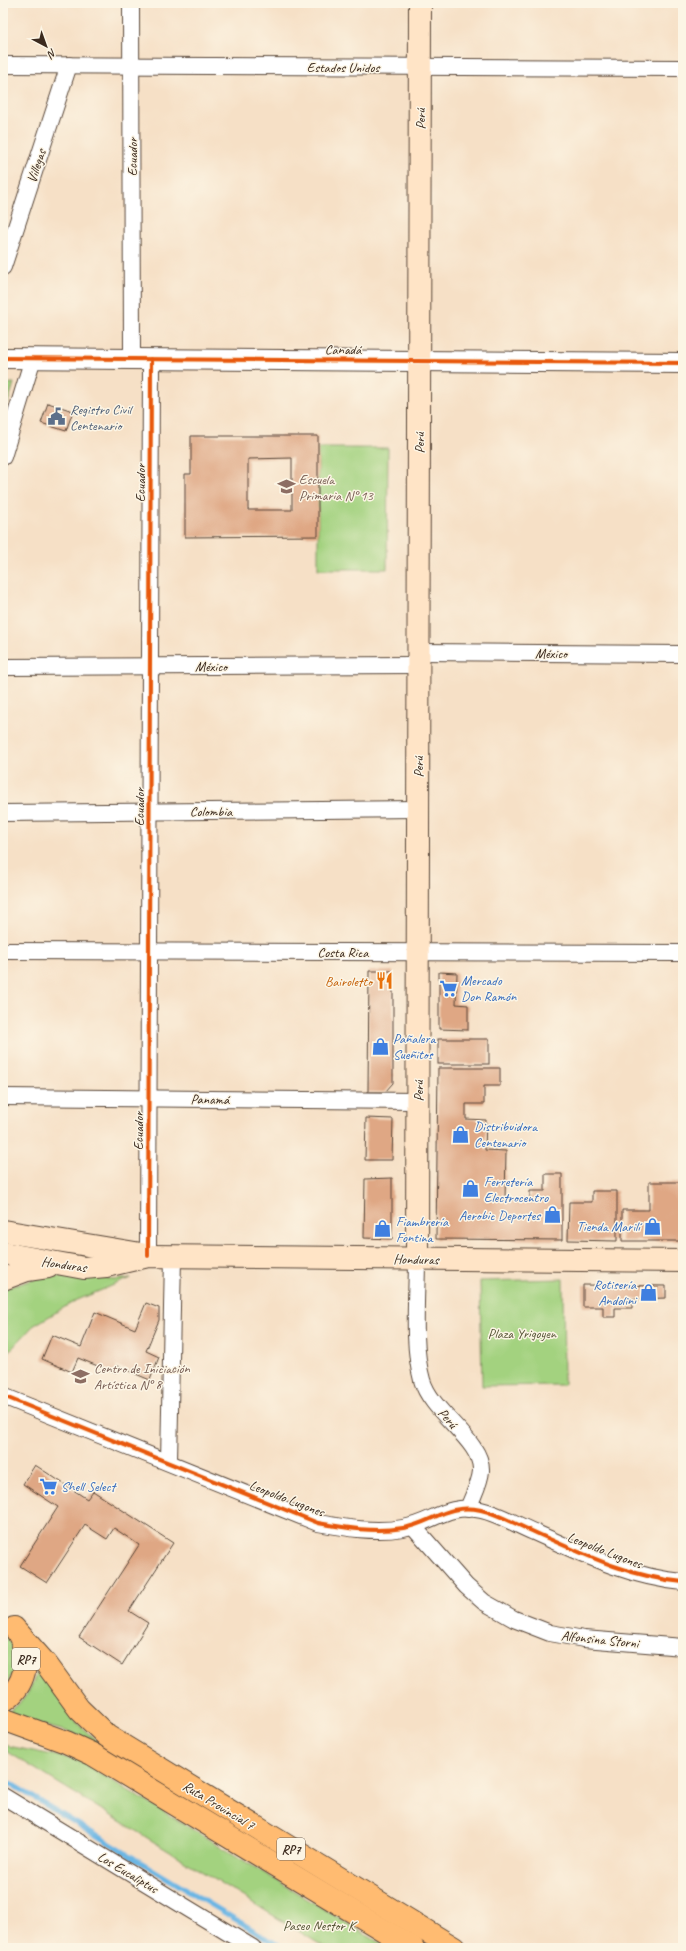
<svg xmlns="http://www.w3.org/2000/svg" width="686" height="1951" font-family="Caveat,sans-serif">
<rect width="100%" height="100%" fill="#fcf5e5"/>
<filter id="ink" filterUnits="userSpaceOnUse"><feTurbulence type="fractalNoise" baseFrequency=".025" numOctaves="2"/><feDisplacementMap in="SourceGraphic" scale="8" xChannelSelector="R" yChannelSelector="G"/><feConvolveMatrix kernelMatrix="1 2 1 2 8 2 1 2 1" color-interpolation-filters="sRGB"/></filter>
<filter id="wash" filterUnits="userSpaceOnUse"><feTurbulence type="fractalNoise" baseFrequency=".012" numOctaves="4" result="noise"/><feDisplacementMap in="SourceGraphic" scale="16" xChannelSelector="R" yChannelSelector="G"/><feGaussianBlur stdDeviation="0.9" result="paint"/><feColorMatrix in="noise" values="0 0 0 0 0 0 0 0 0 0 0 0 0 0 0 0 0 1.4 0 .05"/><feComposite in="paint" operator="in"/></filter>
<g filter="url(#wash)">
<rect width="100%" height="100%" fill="#f6e0c6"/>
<g fill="#a3d27f" stroke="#6f7e4e">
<polygon points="14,383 3,419 3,384"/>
<polygon points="318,448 388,448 387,569 318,569"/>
<polygon points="76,1275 115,1280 131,1278 75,1301 33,1326 3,1358 3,1291 6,1288 43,1277"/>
<polygon points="563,1279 564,1385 482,1386 480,1281"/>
<polygon points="3,1633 14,1645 16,1668 3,1690"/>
<path d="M37 1668 76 1722 108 1751 73 1733 3 1715C23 1704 33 1690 37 1668Z"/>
<polygon points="3,1745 78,1760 388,1948 326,1948 3,1749"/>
</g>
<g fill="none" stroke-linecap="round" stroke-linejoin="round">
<polyline stroke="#6bb6e4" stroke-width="5" points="3,1779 283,1948"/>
</g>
<g id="blocks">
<g fill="#dfa784" fill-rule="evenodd">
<polygon points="48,403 73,411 66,431 41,423"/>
<path d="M191 436H318V536L185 537V474H191ZM292 458V510H248V459Z"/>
<polygon points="369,971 393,971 393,1083 385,1092 368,1092"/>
<polygon points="439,972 457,973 456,1004 468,1005 468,1030 439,1029"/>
<rect x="438" y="1039" width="51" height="25"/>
<polygon points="438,1068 500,1068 500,1086 484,1086 484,1104 466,1104 466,1119 486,1120 485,1150 506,1151 505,1199 530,1199 530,1191 545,1191 545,1174 562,1174 562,1240 436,1239"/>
<polygon points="366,1118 393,1119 392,1160 365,1160"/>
<polygon points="392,1178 392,1239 364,1238 365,1179"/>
<polygon points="649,1182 683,1182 683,1241 622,1241 622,1210 649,1210"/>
<polygon points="592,1191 617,1191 617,1241 568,1240 569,1202 592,1202"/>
<polygon points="583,1285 666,1286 666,1298 632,1299 632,1308 615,1308 615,1317 603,1317 603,1307 583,1307"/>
<polygon points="146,1303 159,1308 159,1320 146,1351 159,1357 150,1380 117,1366 115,1373 78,1358 72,1372 42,1359 52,1335 81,1347 95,1312 135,1329"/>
<polygon points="35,1465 87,1499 93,1491 173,1543 129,1611 148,1623 122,1665 79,1637 139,1545 114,1528 107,1539 85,1525 47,1583 20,1566 58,1507 23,1484"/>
</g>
</g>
</g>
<g filter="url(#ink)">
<use href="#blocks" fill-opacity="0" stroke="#574537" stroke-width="1"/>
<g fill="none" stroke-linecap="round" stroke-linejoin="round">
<defs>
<g id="minor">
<polyline points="131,3 132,359"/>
<polyline points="3,65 683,68"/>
<polyline points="3,267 69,65"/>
<polyline points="3,457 33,358"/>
<polyline points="419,652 683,654"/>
<polyline points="3,667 419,665"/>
<polyline points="3,813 418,809"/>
<polyline points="3,951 683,953"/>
<polyline points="3,1097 417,1101"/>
<polyline points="148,1256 151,359"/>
<path d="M417 1259C417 1296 412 1345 422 1380 431 1413 483 1441 481 1471 480 1484 472 1497 468 1509"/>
<path d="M3 1396 318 1523C346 1528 375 1533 403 1528 433 1523 446 1503 481 1510 499 1514 517 1525 534 1532 583 1554 629 1577 683 1582"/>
<polyline points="169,1462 173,1256"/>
<polyline points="413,1526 466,1586 484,1602 514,1619 550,1633 584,1639 683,1647"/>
<polyline points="3,1796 253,1948"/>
</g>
<polyline id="tertiary" points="3,358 683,363"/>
<g id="secondary">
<polyline points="3,1231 141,1254"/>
<polyline points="3,1253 84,1268 106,1266 148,1256 683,1261"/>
<polyline points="417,1259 420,3"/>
<polyline points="3,1279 27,1270 48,1267"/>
</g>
<g id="trunk">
<polyline points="14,1628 47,1665 79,1709 107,1736 454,1948"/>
<path d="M3 1701C25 1687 32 1658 19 1635"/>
<polyline points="3,1719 66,1742 92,1754 413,1948"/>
</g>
</defs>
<use href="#minor" stroke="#574537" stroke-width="18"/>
<use href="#tertiary" stroke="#574537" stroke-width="22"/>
<use href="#secondary" stroke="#574537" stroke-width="24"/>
<use href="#trunk" stroke="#574537" stroke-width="24"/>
<use href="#minor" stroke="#fff" stroke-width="16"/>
<use href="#tertiary" stroke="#fff" stroke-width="20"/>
<use href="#secondary" stroke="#ffe4c6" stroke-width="22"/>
<use href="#trunk" stroke="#ffbb71" stroke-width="22"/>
<defs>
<g id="cycleway">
<polyline points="3,358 683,363"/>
<polyline points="148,1256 151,359"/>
<path d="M3 1396 318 1523C346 1528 375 1533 403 1528 433 1523 446 1503 481 1510 499 1514 517 1525 534 1532 583 1554 629 1577 683 1582"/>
</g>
</defs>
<use href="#cycleway" stroke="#fcf5e5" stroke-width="6"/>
<use href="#cycleway" stroke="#e8590c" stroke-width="4"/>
</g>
</g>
<defs>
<symbol id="civic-bare" viewBox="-9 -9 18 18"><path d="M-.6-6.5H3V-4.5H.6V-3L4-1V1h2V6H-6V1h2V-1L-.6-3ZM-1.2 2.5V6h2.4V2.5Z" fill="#5c6f8a" stroke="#fcf5e5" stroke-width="2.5" paint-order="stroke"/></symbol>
<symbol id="school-bare" viewBox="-9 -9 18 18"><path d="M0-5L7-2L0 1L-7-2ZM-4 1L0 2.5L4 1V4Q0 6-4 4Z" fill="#8d6e63" stroke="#fcf5e5" stroke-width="2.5" paint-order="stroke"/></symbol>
<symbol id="restaurant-bare" viewBox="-9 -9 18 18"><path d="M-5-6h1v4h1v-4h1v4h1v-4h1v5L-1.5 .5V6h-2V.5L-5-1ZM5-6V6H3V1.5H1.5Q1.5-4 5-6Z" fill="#e8710a" stroke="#fcf5e5" stroke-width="2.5" paint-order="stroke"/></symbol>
<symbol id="supermarket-bare" viewBox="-9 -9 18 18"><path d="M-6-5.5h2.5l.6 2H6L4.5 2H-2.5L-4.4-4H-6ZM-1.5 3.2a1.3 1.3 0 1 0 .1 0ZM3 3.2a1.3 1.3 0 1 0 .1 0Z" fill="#3f7fe0" stroke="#fcf5e5" stroke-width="2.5" paint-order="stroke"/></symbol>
<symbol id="shop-bare" viewBox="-9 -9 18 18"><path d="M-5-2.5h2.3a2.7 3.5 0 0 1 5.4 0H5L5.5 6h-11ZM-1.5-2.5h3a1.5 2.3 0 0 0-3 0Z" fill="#3f7fe0" stroke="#fcf5e5" stroke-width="2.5" paint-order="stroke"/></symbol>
</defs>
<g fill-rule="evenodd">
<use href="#civic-bare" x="44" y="404" width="25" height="25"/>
<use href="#school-bare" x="274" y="474" width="25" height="25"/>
<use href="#restaurant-bare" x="372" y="968" width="25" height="25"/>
<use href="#supermarket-bare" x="436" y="976" width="25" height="25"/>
<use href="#shop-bare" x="368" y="1034" width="25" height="25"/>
<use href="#shop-bare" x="448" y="1122" width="25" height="25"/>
<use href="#shop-bare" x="458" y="1176" width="25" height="25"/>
<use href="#shop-bare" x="540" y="1202" width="25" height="25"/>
<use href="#shop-bare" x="640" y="1214" width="25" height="25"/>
<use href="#shop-bare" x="370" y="1216" width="25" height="25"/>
<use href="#shop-bare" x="636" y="1280" width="25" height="25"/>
<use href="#school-bare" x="68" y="1364" width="25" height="25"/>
<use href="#supermarket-bare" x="36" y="1474" width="25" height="25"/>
</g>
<g text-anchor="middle" stroke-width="3" stroke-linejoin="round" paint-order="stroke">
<g fill="#fcf5e5" stroke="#75675a" stroke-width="1">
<rect x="12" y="1648" width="28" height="22" rx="3"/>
<rect x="277" y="1838" width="28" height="22" rx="3"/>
</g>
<g font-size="13" font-weight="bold" fill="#3b2a1e">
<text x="26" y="1664">RP7</text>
<text x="291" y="1854">RP7</text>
</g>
<g font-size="14" fill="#3b2a1e" stroke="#fcf5e5">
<text x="343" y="72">Estados Unidos</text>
<text transform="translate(420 119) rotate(-90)" y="5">Perú</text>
<text transform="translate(132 157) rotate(-90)" y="5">Ecuador</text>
<text transform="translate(36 166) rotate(-72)" y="5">Villegas</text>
<text x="343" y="354">Canadá</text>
<text transform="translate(419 443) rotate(-90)" y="5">Perú</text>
<text transform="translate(140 483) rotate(-90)" y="5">Ecuador</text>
<text x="551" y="658">México</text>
<text x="211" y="671">México</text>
<text transform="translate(418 767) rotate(-90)" y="5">Perú</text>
<text transform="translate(139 807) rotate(-90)" y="5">Ecuador</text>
<text x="211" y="816">Colombia</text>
<text x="343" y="957">Costa Rica</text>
<text transform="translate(418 1091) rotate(-90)" y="5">Perú</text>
<text transform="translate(210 1099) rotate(1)" y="5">Panamá</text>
<text transform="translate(138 1131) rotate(-90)" y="5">Ecuador</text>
<text transform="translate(416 1259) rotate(1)" y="5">Honduras</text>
<text transform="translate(64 1264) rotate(8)" y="5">Honduras</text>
<text transform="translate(448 1418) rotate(49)" y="5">Perú</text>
<text transform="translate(287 1498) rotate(21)" y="5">Leopoldo Lugones</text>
<text transform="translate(605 1550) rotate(21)" y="5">Leopoldo Lugones</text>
<text transform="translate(600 1639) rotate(6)" y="5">Alfonsina Storni</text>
<text transform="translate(219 1805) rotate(31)" y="5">Ruta Provincial 7</text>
<text transform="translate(128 1872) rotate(31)" y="5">Los Eucaliptus</text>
</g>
<g font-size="14" fill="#4e5e75" stroke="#fcf5e5" text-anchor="start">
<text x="70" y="414">Registro Civil<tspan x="70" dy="16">Centenario</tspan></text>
</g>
<g font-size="14" fill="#785e54" stroke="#fcf5e5" text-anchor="start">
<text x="299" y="484">Escuela<tspan x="299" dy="16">Primaria N° 13</tspan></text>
<text x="94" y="1373">Centro de Iniciación<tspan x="94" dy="16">Artística N° 8</tspan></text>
</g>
<g font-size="14" fill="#366cbe" stroke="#fcf5e5" text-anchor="start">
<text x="461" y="985">Mercado<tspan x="461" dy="16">Don Ramón</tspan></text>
<text x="393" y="1043">Pañalera<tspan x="393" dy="16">Sueñitos</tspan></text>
<text x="474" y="1131">Distribuidora<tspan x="474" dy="16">Centenario</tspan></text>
<text x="484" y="1186">Ferretería<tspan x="484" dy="16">Electrocentro</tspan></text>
<text x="540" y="1220" text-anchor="end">Aerobic Deportes</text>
<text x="396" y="1226">Fiambrería<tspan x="396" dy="16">Fontina</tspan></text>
<text x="640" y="1231" text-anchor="end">Tienda Marilí</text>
<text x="636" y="1289" text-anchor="end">Rotisería<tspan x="636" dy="16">Andolini</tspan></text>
<text x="61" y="1491">Shell Select</text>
</g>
<g font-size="14" fill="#c56008" stroke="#fcf5e5" text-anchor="end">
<text x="372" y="986">Bairoletto</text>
</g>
<g font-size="14" fill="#555436" stroke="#fcf5e5">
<text x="522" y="1338">Plaza Yrigoyen</text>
<text x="319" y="1930">Paseo Nestor K</text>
</g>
</g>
<rect width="686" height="1951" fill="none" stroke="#fcf5e5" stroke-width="16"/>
<g transform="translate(46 46) rotate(139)" stroke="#fcf5e5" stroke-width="3" paint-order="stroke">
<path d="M0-3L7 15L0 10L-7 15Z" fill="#3b2a1e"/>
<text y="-6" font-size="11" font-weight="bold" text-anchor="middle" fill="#3b2a1e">N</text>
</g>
</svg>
